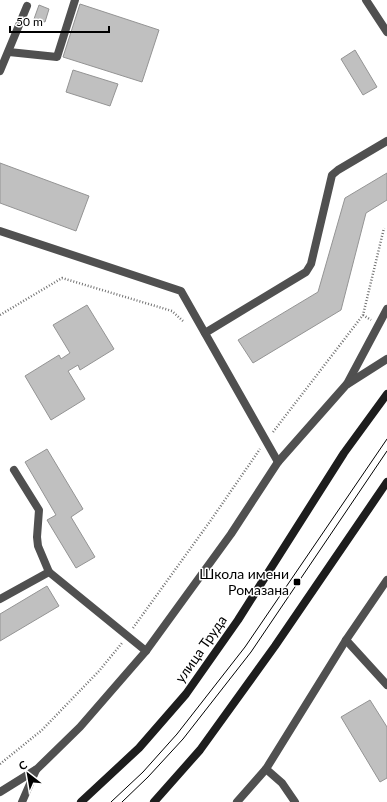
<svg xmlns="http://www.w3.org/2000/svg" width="387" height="802" font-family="Lato,sans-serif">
<rect width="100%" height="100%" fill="#fff"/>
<g fill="#c0c0c0" stroke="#949494">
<polygon points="80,4 159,30 142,82 63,57"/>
<polygon points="39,5 49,9 45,22 34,19"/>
<polygon points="355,50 377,87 363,95 341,59"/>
<polygon points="73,70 118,84 110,106 66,92"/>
<polygon points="0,163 89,196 76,231 0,203"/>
<polygon points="387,173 387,200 366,213 341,310 253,363 238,340 318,292 345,198"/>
<polygon points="87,305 114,349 80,370 78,365 68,371 85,399 51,420 25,376 59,355 61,359 70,353 53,325"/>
<polygon points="47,449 83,509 71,517 95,557 76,568 47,520 56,515 25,462"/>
<polygon points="47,586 59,606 0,641 0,614"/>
<polygon points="370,700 387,727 387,778 380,782 341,717"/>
</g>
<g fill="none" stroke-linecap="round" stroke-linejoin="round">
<g stroke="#727272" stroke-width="2.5" stroke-dasharray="1 2" stroke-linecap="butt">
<polyline points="0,315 62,278 172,311 183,321"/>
<polyline points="363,315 371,320"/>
<polyline points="273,432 363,315 384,228"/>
<polyline points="133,628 211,520 260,449"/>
<polyline points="0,764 42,730 99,671 122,643"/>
</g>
<g stroke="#505050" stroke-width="8">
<polyline points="366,0 387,32"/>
<polyline points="9,52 57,57 75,0"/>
<polyline points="0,71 27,6"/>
<polyline points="0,231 181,291 278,462"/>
<polyline points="205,333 306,272 311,264 332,175 338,170 387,141"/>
<polyline points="347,384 387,309"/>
<polyline points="49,572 146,651"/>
<polyline points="0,599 49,572 38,546 37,537 39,510 14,470"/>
<polyline points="346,640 387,685"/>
<polyline points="266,769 282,783 295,802"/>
<polyline points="0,792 37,769 80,727 146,651 231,534 278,462 346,385 387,359"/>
<polyline points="22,802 36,770"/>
<polyline points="237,802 266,769 346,640 387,580"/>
</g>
<g stroke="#1d1d1d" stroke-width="8">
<polyline points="81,802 139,748 186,694 238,620 344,453 387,394"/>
<polyline points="154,802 200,750 275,646 387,482"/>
</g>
<g stroke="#000" stroke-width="1">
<polyline points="111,802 143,772 177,734 245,647 387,439"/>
<polyline points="122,802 148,777 183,739 251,652 387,451"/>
</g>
</g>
<rect fill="#000" stroke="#fff" stroke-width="1.5" x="293" y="578" width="8" height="8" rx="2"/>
<g text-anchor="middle" stroke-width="3" stroke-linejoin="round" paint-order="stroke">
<g font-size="14" fill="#000" stroke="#fff" text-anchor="end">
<text x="289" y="579">Школа имени<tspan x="289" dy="16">Ромазана</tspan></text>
</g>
<g font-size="14" fill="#000" stroke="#fff">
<text transform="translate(201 649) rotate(-55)" y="5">улица Труда</text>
</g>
</g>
<g transform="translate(28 774) rotate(329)" stroke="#ffffff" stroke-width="3" paint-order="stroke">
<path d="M0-3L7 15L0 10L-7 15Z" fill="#000000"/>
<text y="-6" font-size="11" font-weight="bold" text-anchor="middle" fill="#000000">С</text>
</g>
<path d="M10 26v6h99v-6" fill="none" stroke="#000000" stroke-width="2"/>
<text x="16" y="26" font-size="12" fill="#000000" stroke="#ffffff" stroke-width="3" paint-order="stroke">50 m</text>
</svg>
